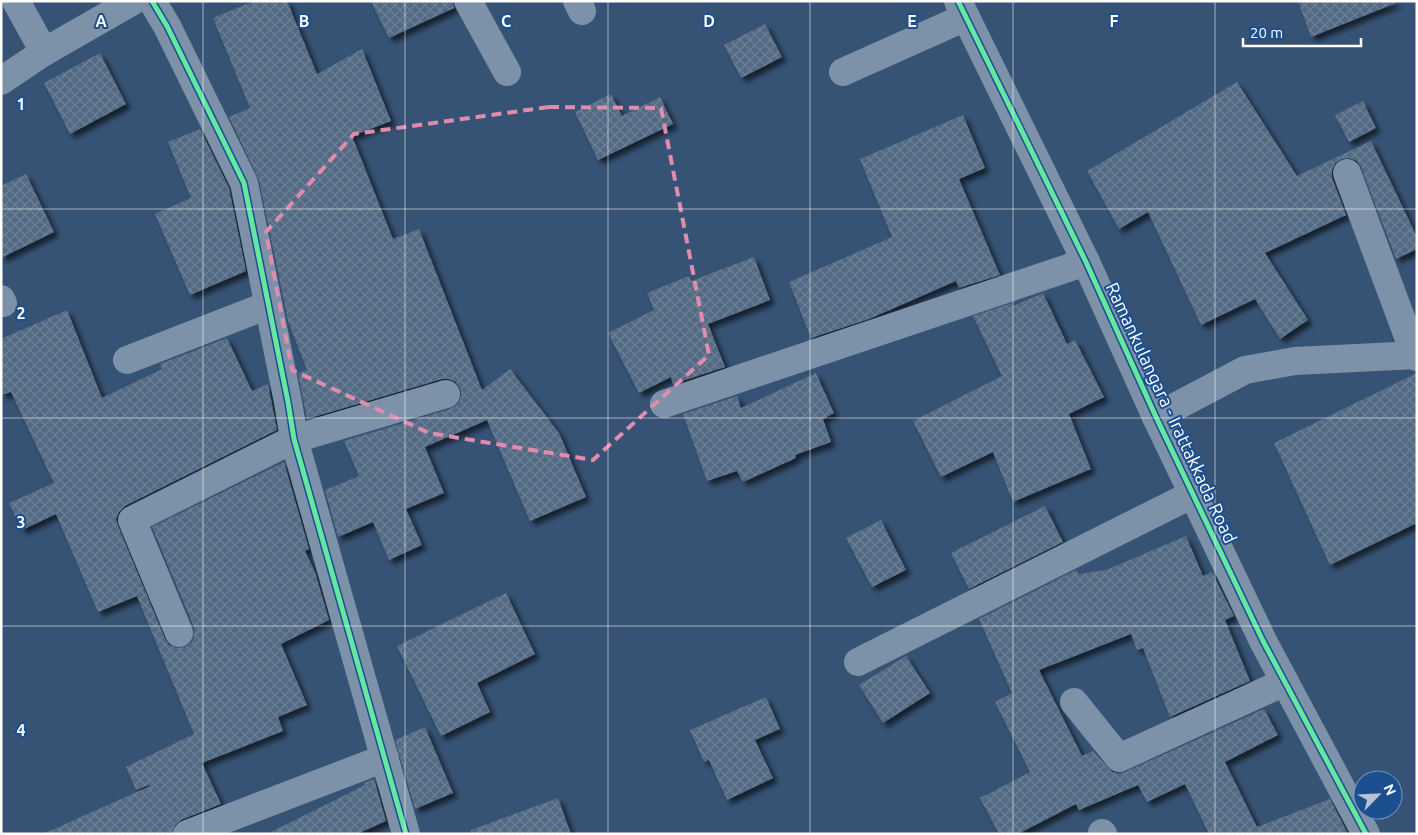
<svg xmlns="http://www.w3.org/2000/svg" width="1418" height="835" font-family="Ubuntu,sans-serif">
<defs>
<pattern id="building-cross-hatch" width="8" height="8" patternUnits="userSpaceOnUse" patternTransform="scale(1.25)"><rect width="8" height="8" fill="#526984"/><path d="M0 0l8 8M0 8l8-8" fill="none" stroke="#6c8096"/></pattern>
<filter id="shadow"><feDropShadow dx="4.5" dy="4.5" stdDeviation="2.5" flood-color="#0009"/></filter>
</defs>
<rect width="100%" height="100%" fill="#365274"/>
<g fill="url(#building-cross-hatch)" filter="url(#shadow)">
<polygon points="254,1 287,1 317,74 362,49 391,121 352,136 393,239 419,229 482,390 510,369 559,433 586,497 530,521 487,420 425,447 444,493 406,509 422,545 389,560 373,522 338,537 325,490 359,476 344,441 450,409 458,404 461,397 461,390 456,382 449,379 442,379 307,419 298,373 307,370 288,321 259,180 229,117 250,108 213,18"/>
<polygon points="371,1 452,1 454,8 389,38"/>
<polygon points="1298,1 1396,1 1396,3 1311,37"/>
<polygon points="765,24 782,57 741,78 724,45"/>
<polygon points="100,53 126,104 70,134 44,83"/>
<polygon points="1237,82 1297,176 1371,141 1417,237 1417,249 1396,259 1361,167 1357,161 1349,158 1341,159 1335,163 1332,170 1332,178 1346,215 1265,253 1308,320 1280,339 1255,299 1201,325 1148,212 1119,229 1087,171"/>
<polygon points="611,94 622,116 660,97 673,124 598,160 575,112"/>
<polygon points="1363,101 1376,128 1349,142 1335,115"/>
<polygon points="963,115 985,168 959,179 1000,275 959,288 956,281 869,319 811,338 789,282 892,237 860,159"/>
<polygon points="200,129 229,188 246,271 190,295 155,214 191,198 168,142"/>
<polygon points="26,174 54,232 1,258 1,186"/>
<polygon points="754,257 770,300 708,324 725,367 673,384 671,377 639,393 608,333 654,310 647,293 689,276 691,281"/>
<polygon points="1043,293 1067,344 1075,340 1104,397 1069,414 1091,469 1013,502 993,452 941,477 913,421 1002,376 973,316 1012,303 1013,306"/>
<polygon points="67,310 102,398 162,369 160,364 227,338 252,391 268,384 277,430 125,506 119,512 116,519 118,526 165,639 169,645 177,648 185,647 192,642 194,635 194,627 152,527 284,462 309,549 305,551 315,572 329,620 281,644 307,705 278,717 283,731 202,763 221,804 181,820 175,825 172,834 43,834 150,786 149,785 136,790 126,767 194,734 137,596 98,612 56,514 22,530 9,503 54,483 11,392 1,395 1,339"/>
<polygon points="816,373 834,413 823,419 831,442 795,455 796,458 743,482 737,471 707,481 683,414 737,396 741,408"/>
<polygon points="1417,373 1417,523 1330,565 1274,443"/>
<polygon points="1045,506 1063,542 969,589 951,553"/>
<polygon points="881,520 906,570 872,587 846,538"/>
<polygon points="1186,536 1203,576 1212,572 1234,616 1225,620 1250,681 1170,717 1143,648 1137,650 1131,634 1039,670 1082,756 1093,751 1112,772 1118,774 1125,772 1264,709 1278,735 1225,762 1257,827 1330,799 1348,834 1209,834 1185,784 1147,802 1138,785 1079,810 1076,804 1018,834 999,834 980,798 1030,772 995,702 1012,693 979,619 1076,570 1079,574 1106,570"/>
<polygon points="506,593 535,654 477,683 490,712 441,736 397,646"/>
<polygon points="906,656 930,693 883,723 859,685"/>
<polygon points="766,697 780,729 755,740 773,778 727,800 709,760 704,762 690,730"/>
<polygon points="425,727 453,793 415,809 395,740"/>
<polygon points="374,779 386,821 357,834 267,834 365,785 364,783"/>
<polygon points="558,798 571,834 471,834 471,830"/>
</g>
<g fill="none" stroke-linecap="round" stroke-linejoin="round">
<g stroke="#7d92a8" stroke-width="28">
<polyline points="16,1 44,52"/>
<polyline points="152,1 167,26 244,183 288,402 294,439 406,834"/>
<polyline points="468,1 507,72"/>
<polyline points="577,1 582,11"/>
<polyline points="958,1 1086,262 1156,417 1263,641 1366,834"/>
<polyline points="843,72 966,17"/>
<polyline points="1,81 44,52 133,1"/>
<polyline points="1347,173 1415,355 1417,357"/>
<polyline points="1,299 3,303"/>
<polyline points="127,360 268,305"/>
<polyline points="664,404 1086,262"/>
<polyline points="1156,417 1245,370 1295,361 1417,355"/>
<polyline points="179,633 132,520 294,439 446,394"/>
<polyline points="858,662 1193,494"/>
<polyline points="1074,702 1119,758 1285,682"/>
<polyline points="1102,833 1103,834"/>
<polyline points="187,834 385,758"/>
</g>
<defs>
<g id="cycleway">
<polyline points="152,1 167,26 244,183 288,402 294,439 406,834"/>
<polyline points="958,1 1086,262 1156,417 1263,641 1366,834"/>
</g>
</defs>
<use href="#cycleway" stroke="#1b4f8f" stroke-width="8"/>
<use href="#cycleway" stroke="#66e7a1" stroke-width="5"/>
</g>
<path fill="none" stroke="#e08cad" stroke-width="4" stroke-dasharray="10 6" stroke-linejoin="round" d="M549 107 661 108 709 355 593 460 429 433 292 370 266 232 354 134Z"/>
<path fill="none" stroke="#fff" stroke-width="1" stroke-opacity="0.55" d="M203 1V834M405 1V834M608 1V834M810 1V834M1013 1V834M1215 1V834M1 209H1417M1 418H1417M1 626H1417"/>
<g text-anchor="middle" stroke-width="4" stroke-linejoin="round" paint-order="stroke">
<g font-size="18" fill="#fff" stroke="#1b4f8f">
<text transform="translate(1171 413) rotate(65)" y="6">Ramankulangara - Irattakkada Road</text>
</g>
</g>
<g font-size="16" text-anchor="middle" font-weight="bold" fill="#fff" stroke="#1b4f8f" stroke-width="4" stroke-linejoin="round" paint-order="stroke">
<text x="101" y="27">A</text>
<text x="304" y="27">B</text>
<text x="506" y="27">C</text>
<text x="709" y="27">D</text>
<text x="912" y="27">E</text>
<text x="1114" y="27">F</text>
<text x="21" y="110">1</text>
<text x="21" y="319">2</text>
<text x="21" y="528">3</text>
<text x="21" y="736">4</text>
</g>
<rect width="1418" height="835" fill="none" stroke="#ffffff" stroke-width="5"/>
<g transform="translate(1378 795) rotate(66)"><circle r="24" fill="#1b4f8f" stroke="#7695bc"/>
<path d="M0-4L9 19L0 12L-9 19Z" fill="#b9c2ce"/>
<text y="-8" font-size="14" font-weight="bold" text-anchor="middle" fill="#ffffff">N</text>
</g>
<path d="M1243 38v8h118v-8" fill="none" stroke="#ffffff" stroke-width="2.5"/>
<text x="1250" y="38" font-size="15" fill="#ffffff" stroke="#1b4f8f" stroke-width="4" paint-order="stroke">20 m</text>
</svg>
